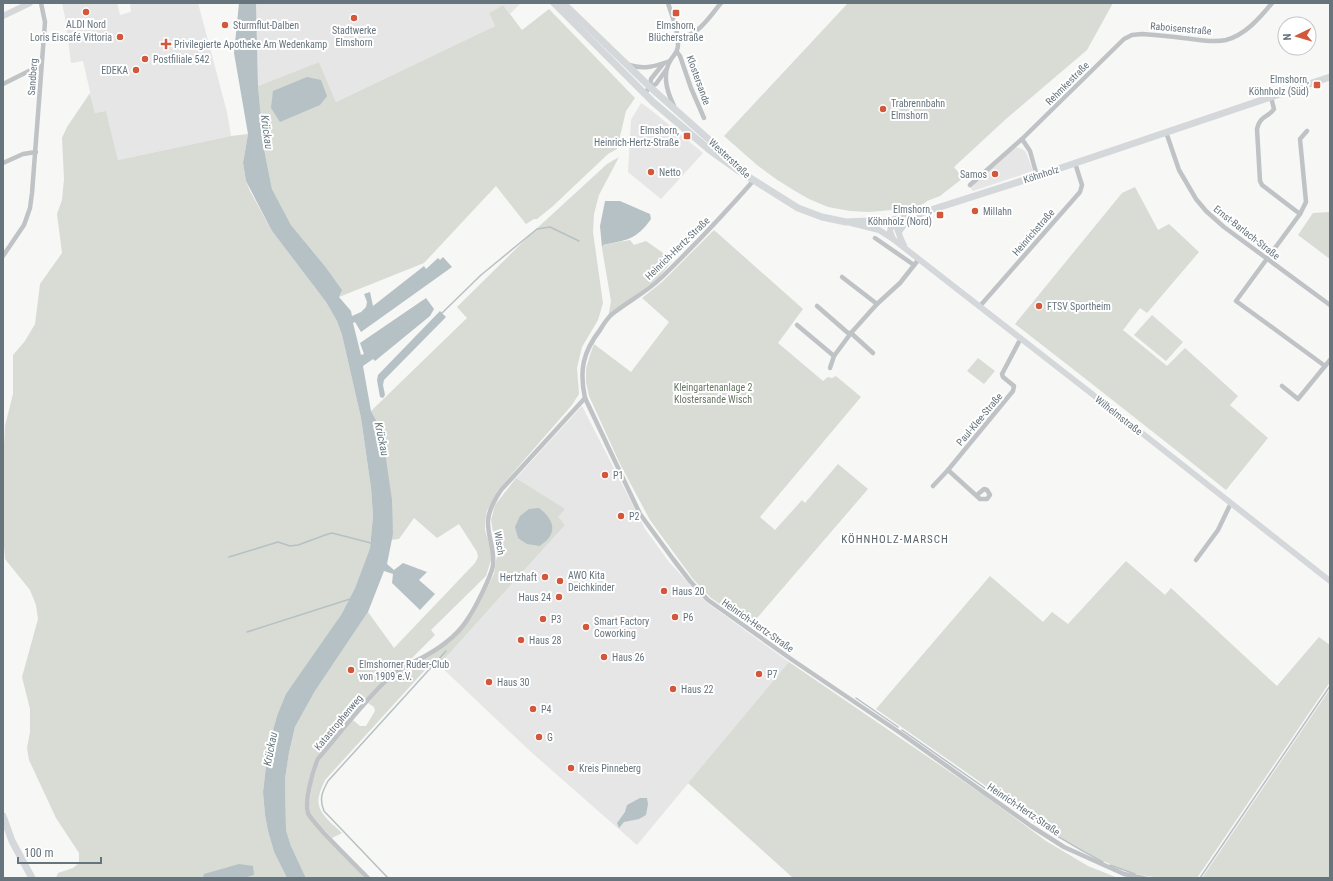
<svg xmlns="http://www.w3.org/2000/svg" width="1333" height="881" font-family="'Roboto Condensed',sans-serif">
<rect width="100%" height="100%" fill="#f7f7f5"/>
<g fill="#e5e6e5">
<polygon points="62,3 117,3 120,15 131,12 130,3 198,3 227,112 231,136 118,160 106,111 95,113 83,61 71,63 65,17"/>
<polygon points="256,3 521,3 510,14 503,5 489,13 495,26 336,102 319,62 258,86"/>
<polygon points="641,103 651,110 703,153 661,199 628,172 631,120"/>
<polygon points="1016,147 1022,149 1026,152 1033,171 973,191 970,187"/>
<polygon points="582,406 645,529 669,562 706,602 789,662 637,845 531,752 439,665 565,525 557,517 564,509 516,478"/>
</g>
<g fill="#d8dcd5">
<polygon points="848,3 1113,3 1087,50 1006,119 954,167 963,178 940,196 927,201 925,203 914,208 869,212 850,211 828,207 809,199 795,191 776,179 757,165 724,136"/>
<polygon points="503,5 522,30 549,9 635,98 626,111 617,149 608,154 553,206 537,219 534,219 526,224 496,186 424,263 339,297 324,265 291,225 272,189 264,149 258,86 319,62 336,102 495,26 489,13"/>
<polygon points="90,93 95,113 106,111 118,160 231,136 248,134 243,163 246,181 250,191 272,231 326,302 337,321 342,335 361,418 371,488 373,516 370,548 355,588 341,615 277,716 271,737 267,758 263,792 265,815 268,831 274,852 287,878 56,878 58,873 73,868 79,863 79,853 56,818 29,760 27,748 30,732 30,709 22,677 38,619 36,605 30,590 5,559 3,533 3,463 5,426 13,394 13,355 25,341 35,324 40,284 62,253 57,214 62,200 64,179 62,138 67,127"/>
<path d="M619 157 599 195 594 214 593 232 603 303 598 320 582 347 577 368 579 394 572 405 498 490 487 511 485 521V530L491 550V560L486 576 431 630 435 635 407 663 400 668 316 759C308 775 307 793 305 811L365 878H306L291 846 286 830 285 779 289 753 295 727 315 691 368 612 394 648 475 563 478 557 477 552 459 524 437 538 414 518 399 539 391 540 393 534 382 431 371 411 467 318 457 307 534 231 607 164Z"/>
<path d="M1135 187 1158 230 1169 224 1199 252 1147 313 1140 308 1123 330 1167 366 1185 348 1238 396 1230 405 1268 438 1226 490C1156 434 1086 379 1015 324L1122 193Z"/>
<polygon points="1330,212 1330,259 1298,235 1313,213"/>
<polygon points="714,230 803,309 778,343 823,381 828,377 832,378 836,376 861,397 760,517 775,530 802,500 805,503 838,464 868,489 751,625 711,598 693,579 650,520 621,466 589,396 586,382 586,369 590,355 594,344 631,372 669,322 642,298 662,282"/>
<polygon points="630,240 634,245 646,241 673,260 659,277 608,318 611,301 602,248 603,245"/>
<polygon points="1152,315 1183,342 1166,361 1134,335"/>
<polygon points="978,358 995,371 984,384 967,371"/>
<path d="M516 478 565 509 558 517 565 525 439 665 434 660 325 780C323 785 320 790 319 796 315 812 332 823 342 833L332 838 312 816 310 812 309 805 312 784 317 767 321 759 353 720 360 726H366L375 711 374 707 368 703 389 681 402 670 427 657 449 643 471 618 494 574 497 555 491 520 495 505Z"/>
<path d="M1126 561 1165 595 1171 588 1277 686 1319 637 1330 645V682L1197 878C1177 878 1157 879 1137 874 1087 859 1042 825 1000 796 959 767 917 738 876 709L990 576 1043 622 1052 612 1068 624Z"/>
<polygon points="789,662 985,796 1046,841 1088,866 1118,878 793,878 688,783"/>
<polygon points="1330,689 1330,878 1202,878"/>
</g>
<g fill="#b6c1c5">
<polygon points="239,3 256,3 258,86 264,149 272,189 291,225 324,265 342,290 339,297 351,311 352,316 361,312 366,307 367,302 364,294 370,292 373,306 424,266 426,269 438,258 440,260 443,257 452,267 361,332 355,322 353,323 361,355 364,354 360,343 426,298 434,309 430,316 375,361 373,359 363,366 371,411 382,431 392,500 393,534 387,564 394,570 403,563 427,572 419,580 435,594 420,610 392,583 393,574 384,571 368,612 315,691 295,727 289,753 285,779 286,830 291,846 306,878 287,878 274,852 268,831 265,815 263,792 267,758 271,737 277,716 286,694 341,615 355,588 370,548 373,516 371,488 361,418 342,335 337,321 326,302 272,231 246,181 243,163 248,134 234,53"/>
<polygon points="307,77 321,80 327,96 320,105 280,122 271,108 273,91"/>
<path d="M605 201H620L650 214 651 219C636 240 627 240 603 245L602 248 600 226Z"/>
<polygon points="440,311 446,317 384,380 383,385 385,395 383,398 380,397 377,380 378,375"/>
<path d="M539 508C547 514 557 525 550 536 548 540 543 543 540 546L527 544 518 538 515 527 520 516 529 509Z"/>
<polygon points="640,798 647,798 648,804 646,815 639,819 624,822 619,828 617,823 625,812 627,805"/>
<polygon points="239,864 253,866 254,875 243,878 203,878 204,874"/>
</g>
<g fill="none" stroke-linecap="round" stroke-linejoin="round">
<g stroke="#b6c1c5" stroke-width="1.5">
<polyline points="442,313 481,275 537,229 550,227 579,241"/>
<polyline points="229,557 278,542 290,546 298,545 328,534 332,533 371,543"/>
<polyline points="247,632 350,599"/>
<polyline points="856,698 898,727"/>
<polyline points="902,730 989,791"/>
<path d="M994 794C1029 819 1065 842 1103 862"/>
<polyline points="1110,865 1135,874"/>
<polyline points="1144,877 1151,878"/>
<path d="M388 878 324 811C319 799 322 792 328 781L446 651"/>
<polyline points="1200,878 1330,686"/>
</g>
<g stroke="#bfc3c6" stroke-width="4.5">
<path d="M668 3C672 16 679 32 678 45 678 53 673 55 670 61 662 75 667 92 674 106"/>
<path d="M677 38C698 37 709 17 721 3"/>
<polyline points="677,52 680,56 691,88 704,118"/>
<path d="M629 65C644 70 656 66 670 61"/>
<polyline points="3,84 33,69 41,68"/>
<polyline points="650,87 651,79 663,64"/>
<polyline points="644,94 650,87 656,84 666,70"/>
<path d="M1271 97 1274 109C1268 118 1260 115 1257 129L1260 181 1262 185 1300 214"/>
<polyline points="1307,131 1300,139 1306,202 1300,214 1236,301 1325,366"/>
<polyline points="1166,132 1179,170 1196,199 1206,211 1224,227 1330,305"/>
<polyline points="1022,139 1030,151 1037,176"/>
<polyline points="3,163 23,154 36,152"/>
<path d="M754 180C725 213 694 246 662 277 647 292 627 302 611 315 607 319 603 325 600 330 583 352 579 370 585 398L640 514 673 559 690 581 708 600 791 659 899 732 1031 826 1064 847 1124 874 1143 878"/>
<path d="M970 185 1022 139 1124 39 1132 35 1142 34C1156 35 1169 36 1183 38 1197 39 1212 43 1226 40 1245 35 1260 18 1272 3"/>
<polyline points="875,238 914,265"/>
<polyline points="3,256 24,225 30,208 32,193 45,22 41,3"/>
<polyline points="842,277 877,304"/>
<polyline points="817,306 848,333 851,333 873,353"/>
<polyline points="980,306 1080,192 1082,185 1075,163"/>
<polyline points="797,325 834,356"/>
<polyline points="830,368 834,356 851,333 877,304 900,283 919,259"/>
<polyline points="1282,386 1298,399 1330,360"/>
<polyline points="948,470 980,499 987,499 990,495 987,490 984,489 977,495"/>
<polyline points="933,486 948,470 1013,391 1014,386 1003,377 1002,374 1021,338"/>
<polyline points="1196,560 1218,530 1231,503"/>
<path d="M368 878C353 863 338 848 323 832 319 827 313 821 309 815 303 805 313 770 318 759 341 732 362 703 388 679 399 668 413 663 427 655 443 646 459 634 469 617 475 608 492 575 493 565 495 549 487 535 488 520 489 509 495 499 501 490L585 398"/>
</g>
<g stroke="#d4d8db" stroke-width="6">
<polyline points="3,16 30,3"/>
<path d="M893 220C898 228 899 237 904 245"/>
<polyline points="893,220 890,231 893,239"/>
<polyline points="851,223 879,230 893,239 1119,415 1330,581"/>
<polyline points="899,232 903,226 919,216"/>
</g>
<g stroke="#d4d8db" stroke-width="7">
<polyline points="554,3 653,102 712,152 736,169 798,208 822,217 846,222 893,220 912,216 1037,176 1330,77"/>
<polyline points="563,3 650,87 742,169"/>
<polyline points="3,816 12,841 32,878"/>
</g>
</g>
<g fill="#d2573b" stroke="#fff" stroke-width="1.5">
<circle cx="86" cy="12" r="4"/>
<rect x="672" y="9" width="8" height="8" rx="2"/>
<circle cx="354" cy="18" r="4"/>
<circle cx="225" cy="25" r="4"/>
<circle cx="120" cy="37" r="4"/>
<path d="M164 38h4v4h4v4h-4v4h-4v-4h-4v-4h4z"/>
<circle cx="145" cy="59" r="4"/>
<circle cx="136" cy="70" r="4"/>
<rect x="1313" y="81" width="8" height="8" rx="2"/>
<circle cx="883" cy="109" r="4"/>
<rect x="683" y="132" width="8" height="8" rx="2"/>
<circle cx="651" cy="172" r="4"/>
<circle cx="995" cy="174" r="4"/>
<circle cx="975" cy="211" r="4"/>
<rect x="936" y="211" width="8" height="8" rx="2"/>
<circle cx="1039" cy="306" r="4"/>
<circle cx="605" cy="475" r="4"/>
<circle cx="621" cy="516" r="4"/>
<circle cx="545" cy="577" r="4"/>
<circle cx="560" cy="581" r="4"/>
<circle cx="664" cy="591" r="4"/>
<circle cx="559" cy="597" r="4"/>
<circle cx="675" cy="617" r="4"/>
<circle cx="543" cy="619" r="4"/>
<circle cx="586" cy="627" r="4"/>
<circle cx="521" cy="640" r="4"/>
<circle cx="604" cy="657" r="4"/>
<circle cx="351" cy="670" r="4"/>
<circle cx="759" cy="674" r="4"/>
<circle cx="489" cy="682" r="4"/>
<circle cx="673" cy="689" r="4"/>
<circle cx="533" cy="709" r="4"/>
<circle cx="539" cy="737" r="4"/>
<circle cx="571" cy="768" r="4"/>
</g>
<g text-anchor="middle" stroke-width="4" stroke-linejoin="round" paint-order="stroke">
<g font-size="10" fill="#66747d" stroke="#fff" text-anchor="start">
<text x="86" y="28" text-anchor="middle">ALDI Nord</text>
<text x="233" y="29">Sturmflut-Dalben</text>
<text x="676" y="29" text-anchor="middle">Elmshorn,<tspan x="676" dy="12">Blücherstraße</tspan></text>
<text x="354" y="34" text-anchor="middle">Stadtwerke<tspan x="354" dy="12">Elmshorn</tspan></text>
<text x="112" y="41" text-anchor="end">Loris Eiscafé Vittoria</text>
<text x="174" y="48">Privilegierte Apotheke Am Wedenkamp</text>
<text x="153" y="63">Postfiliale 542</text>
<text x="128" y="74" text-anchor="end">EDEKA</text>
<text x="1309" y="83" text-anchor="end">Elmshorn,<tspan x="1309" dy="12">Köhnholz (Süd)</tspan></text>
<text x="891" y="107">Trabrennbahn<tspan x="891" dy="12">Elmshorn</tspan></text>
<text x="679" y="134" text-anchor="end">Elmshorn,<tspan x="679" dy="12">Heinrich-Hertz-Straße</tspan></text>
<text x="659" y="176">Netto</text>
<text x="987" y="178" text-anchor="end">Samos</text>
<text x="932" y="213" text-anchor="end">Elmshorn,<tspan x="932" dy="12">Köhnholz (Nord)</tspan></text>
<text x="983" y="215">Millahn</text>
<text x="1047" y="310">FTSV Sportheim</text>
<text x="613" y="479">P1</text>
<text x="629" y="520">P2</text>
<text x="568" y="579">AWO Kita<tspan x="568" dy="12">Deichkinder</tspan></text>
<text x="537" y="581" text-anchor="end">Hertzhaft</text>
<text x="672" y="595">Haus 20</text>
<text x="551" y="601" text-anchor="end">Haus 24</text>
<text x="683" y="621">P6</text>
<text x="551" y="623">P3</text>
<text x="594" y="625">Smart Factory<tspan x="594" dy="12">Coworking</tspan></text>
<text x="529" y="644">Haus 28</text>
<text x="612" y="661">Haus 26</text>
<text x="359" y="668">Elmshorner Ruder-Club<tspan x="359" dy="12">von 1909 e.V.</tspan></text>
<text x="767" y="678">P7</text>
<text x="497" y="686">Haus 30</text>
<text x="681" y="693">Haus 22</text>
<text x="541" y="713">P4</text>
<text x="547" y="741">G</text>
<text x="579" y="772">Kreis Pinneberg</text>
</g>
<g font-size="10" fill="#66747d" stroke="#fff">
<text transform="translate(1181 28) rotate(5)" y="4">Raboisenstraße</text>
<text transform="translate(32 77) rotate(-86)" y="4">Sandberg</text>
<text transform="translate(699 80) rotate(70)" y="4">Klostersande</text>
<text transform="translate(1067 83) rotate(-45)" y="4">Rehmkestraße</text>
<text transform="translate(730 158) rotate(43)" y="4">Westerstraße</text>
<text transform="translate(1041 174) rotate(-18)" y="4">Köhnholz</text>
<text transform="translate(1033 232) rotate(-49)" y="4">Heinrichstraße</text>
<text transform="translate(1247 232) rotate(38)" y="4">Ernst-Barlach-Straße</text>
<text transform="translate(677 248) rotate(-44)" y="4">Heinrich-Hertz-Straße</text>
<text transform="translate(1119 415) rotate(38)" y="4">Wilhelmstraße</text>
<text transform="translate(979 419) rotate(-50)" y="4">Paul-Klee-Straße</text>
<text transform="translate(500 543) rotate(81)" y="4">Wisch</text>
<text transform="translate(758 625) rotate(35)" y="4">Heinrich-Hertz-Straße</text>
<text transform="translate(338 722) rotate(-50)" y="4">Katastrophenweg</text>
<text transform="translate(1024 809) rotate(34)" y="4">Heinrich-Hertz-Straße</text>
</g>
<g font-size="10" fill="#687664" stroke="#fff">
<text x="713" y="391">Kleingartenanlage 2<tspan x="713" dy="12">Klostersande Wisch</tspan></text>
</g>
<g font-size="11" font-style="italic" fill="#66797f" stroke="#fff">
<text transform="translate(267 132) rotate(82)" y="4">Krückau</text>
<text transform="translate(382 439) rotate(78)" y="4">Krückau</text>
<text transform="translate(270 749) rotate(-79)" y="4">Krückau</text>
</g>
<g font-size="11" letter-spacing="1" fill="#576269" stroke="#fff">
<text x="895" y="543">KÖHNHOLZ-MARSCH</text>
</g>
</g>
<rect width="1333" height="881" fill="none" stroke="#66747d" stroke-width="8"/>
<g transform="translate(1297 36) rotate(265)"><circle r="19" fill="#ffffff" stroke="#c2c7cb"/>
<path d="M0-3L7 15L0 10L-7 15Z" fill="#d2573b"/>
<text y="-6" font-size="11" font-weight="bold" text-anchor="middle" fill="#66747d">N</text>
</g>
<path d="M18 857v6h83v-6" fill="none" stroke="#66747d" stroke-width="2"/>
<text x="24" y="857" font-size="12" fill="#66747d" stroke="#ffffff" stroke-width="3" paint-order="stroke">100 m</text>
</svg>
